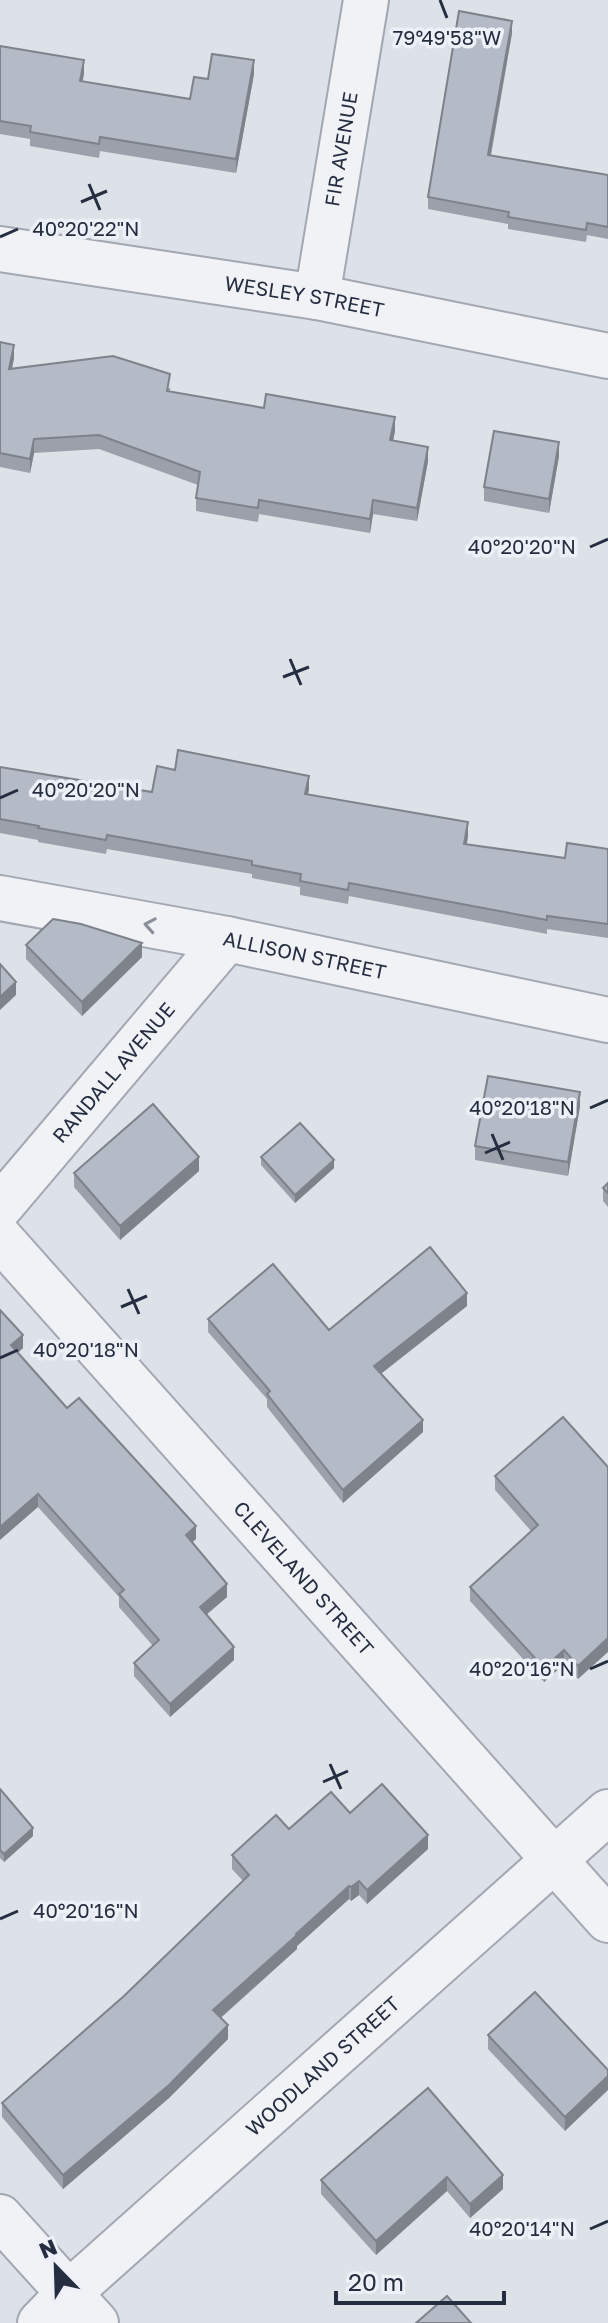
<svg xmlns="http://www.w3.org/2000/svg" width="608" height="2323" font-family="'Golos Text',sans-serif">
<rect width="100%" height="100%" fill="#dde1e8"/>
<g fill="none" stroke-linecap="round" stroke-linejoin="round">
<defs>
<g id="street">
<path id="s1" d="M0 249 317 297 608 356"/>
<path id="s2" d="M317 297 366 0"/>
<path id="s3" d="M0 898 227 939 608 1020"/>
<path id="s4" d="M0 1207 227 939"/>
<path id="s5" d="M0 1238 608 1920"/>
<polyline points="0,2217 96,2323"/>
<path id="s6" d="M40 2323 70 2292 608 1812"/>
</g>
</defs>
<use href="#street" stroke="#a2a7b2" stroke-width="48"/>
<use href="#street" stroke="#f0f2f6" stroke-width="44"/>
</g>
<g fill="#9ba0aa">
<polygon points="512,33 491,156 608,175 608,239 587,235 586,242 508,229 508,224 428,209 428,197"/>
<polygon points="0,46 84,74 82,81 190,99 208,79 254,74 236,173 100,151 99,158 30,146 30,139 0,134"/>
<polygon points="0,342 14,358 12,369 170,388 170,391 395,431 393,441 428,461 417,521 373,514 370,533 259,514 258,522 196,511 196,498 198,485 99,449 34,453 30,473 0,467"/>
<polygon points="559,456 549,513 484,501 484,487"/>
<polygon points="0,767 152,792 175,770 309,789 308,795 468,836 467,844 565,858 608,849 608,938 547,929 547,934 349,896 348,904 300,895 300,887 252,878 252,874 107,849 106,854 38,842 38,840 0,833"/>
<polygon points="26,945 142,957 82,1016 26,959"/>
<polygon points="580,1106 568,1176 475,1160 475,1146"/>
<polygon points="261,1157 334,1168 295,1203 261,1165"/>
<polygon points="199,1171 120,1240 74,1187 74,1173"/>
<polygon points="608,1183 608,1207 603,1201 603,1188"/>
<polygon points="467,1306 381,1374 423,1432 343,1503 267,1407 267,1399 208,1332 208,1319 329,1330"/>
<polygon points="0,1310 23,1348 18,1353 67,1408 196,1539 192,1542 227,1597 207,1614 234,1660 170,1717 134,1676 134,1663 153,1646 119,1607 119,1597 38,1507"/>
<polygon points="608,1467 578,1679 564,1664 544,1682 470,1601 470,1587 531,1531 495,1490 495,1476"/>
<polygon points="0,1789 33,1836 4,1862 0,1858"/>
<polygon points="350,1813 428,1849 367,1904 359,1895 351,1901 349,1899 297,1946 297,1949 221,2018 228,2039 169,2098 63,2189 2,2117 2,2103 124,1996 243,1881 232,1869 232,1855 289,1829"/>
<polygon points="488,2035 608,2070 565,2131 488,2049"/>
<polygon points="428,2088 503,2189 470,2218 447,2191 376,2255 321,2194 321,2180"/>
</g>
<g fill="#7e828b">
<polygon points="512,21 512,33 488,168 488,155"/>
<polygon points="84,60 84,74 80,95 80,81"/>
<polygon points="254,60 254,74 236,173 236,159"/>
<polygon points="14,345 14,358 9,383 9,369"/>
<polygon points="395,417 395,431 390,454 390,440"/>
<polygon points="34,439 34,453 30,473 30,459"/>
<polygon points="559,442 559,456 549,513 549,499"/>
<polygon points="428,447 428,461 417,521 417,508"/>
<polygon points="373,500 373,514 370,533 370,519"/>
<polygon points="309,776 309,789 305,808 305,794"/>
<polygon points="468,822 468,836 464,858 464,844"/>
<polygon points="142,943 142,957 82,1016 82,1002"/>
<polygon points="16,982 16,995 0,1010 0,997"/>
<polygon points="580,1092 580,1106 568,1176 568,1162"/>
<polygon points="199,1157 199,1171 120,1240 120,1226"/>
<polygon points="334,1160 334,1168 295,1203 295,1195"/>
<polygon points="467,1293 467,1306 374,1379 374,1366"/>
<polygon points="23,1335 23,1348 11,1358 11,1345"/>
<polygon points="423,1420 423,1432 343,1503 343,1490"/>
<polygon points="38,1494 38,1507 0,1540 0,1527"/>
<polygon points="196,1526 196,1539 186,1548 186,1535"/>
<polygon points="227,1584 227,1597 200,1620 200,1607"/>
<polygon points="608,1638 608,1652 578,1679 578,1666"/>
<polygon points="234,1647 234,1660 170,1717 170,1704"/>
<polygon points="564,1650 564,1664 544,1682 544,1668"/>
<polygon points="33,1828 33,1836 4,1862 4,1854"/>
<polygon points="428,1835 428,1849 367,1904 367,1890"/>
<polygon points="359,1881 359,1895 351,1901 351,1887"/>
<polygon points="349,1886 349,1899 297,1946 297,1949 213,2024 213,2010"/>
<polygon points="228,2025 228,2039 169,2098 63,2189 63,2175"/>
<polygon points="608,2076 608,2090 565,2131 565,2117"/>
<polygon points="503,2175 503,2189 470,2218 470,2204"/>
<polygon points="447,2177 447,2191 376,2255 376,2241"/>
</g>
<g fill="#b4bac6" stroke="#7e828b" stroke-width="2">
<polygon points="459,11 512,21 488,155 608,175 608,227 587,223 586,230 508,217 509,212 428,197"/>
<polygon points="0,46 84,60 80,81 190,99 194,77 208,79 212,54 254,60 236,159 100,137 99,144 30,132 31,126 0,121"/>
<polygon points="0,342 14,345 9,369 113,356 170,374 167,391 264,408 266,394 395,417 390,440 428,447 417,508 373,500 370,519 259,500 258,508 196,498 200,472 99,435 34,439 30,459 0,453"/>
<polygon points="494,431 559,442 549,499 484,487"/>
<polygon points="178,750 309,776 305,794 468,822 464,844 565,858 567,843 608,849 608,924 547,916 547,920 349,883 348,890 300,881 301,874 252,865 252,861 107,835 106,840 38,828 39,826 0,819 0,767 152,792 157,766 175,770"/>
<polygon points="53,919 81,924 142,943 82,1002 26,945"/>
<polygon points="0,964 16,982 0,997"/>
<polygon points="488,1076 580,1092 568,1162 475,1146"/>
<polygon points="153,1104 199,1157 120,1226 74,1173"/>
<polygon points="300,1123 334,1160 295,1195 261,1157"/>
<polygon points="608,1183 608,1193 603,1188"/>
<polygon points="430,1247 467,1293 374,1366 423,1420 343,1490 267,1394 270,1391 208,1319 273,1264 329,1330"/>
<polygon points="0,1310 23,1335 11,1345 67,1408 79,1398 196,1526 186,1535 227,1584 200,1607 234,1647 170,1704 134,1663 159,1640 119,1594 124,1590 38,1494 0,1527"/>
<polygon points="563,1417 608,1467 608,1638 578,1666 564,1650 544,1668 470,1587 538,1525 495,1476"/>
<polygon points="382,1784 428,1835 367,1890 359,1881 351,1887 349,1886 296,1934 297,1935 213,2010 228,2025 169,2085 63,2175 2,2103 124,1996 249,1875 232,1855 276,1815 289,1829 331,1792 350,1813"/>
<polygon points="0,1789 33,1828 4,1854 0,1850"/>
<polygon points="535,1992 608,2070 608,2076 565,2117 488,2035"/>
<polygon points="428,2088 503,2175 470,2204 447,2177 376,2241 321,2180"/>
<polygon points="447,2296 471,2323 416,2323"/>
</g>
<defs><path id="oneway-chevron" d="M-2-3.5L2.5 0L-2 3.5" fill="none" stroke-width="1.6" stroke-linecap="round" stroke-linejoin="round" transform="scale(2)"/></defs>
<use stroke="#8a909b" href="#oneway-chevron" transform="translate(150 925) rotate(-170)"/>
<path fill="none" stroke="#252d40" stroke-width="3" d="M440 0 447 18M89 184 100 210M81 202 107 191M0 237 18 229M590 547 608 539M290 659 301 685M283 677 309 667M0 798 18 790M590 1108 608 1100M492 1134 503 1160M485 1153 510 1142M128 1289 139 1314M121 1307 147 1296M0 1358 18 1350M590 1669 608 1661M330 1764 341 1789M323 1782 348 1771M0 1919 18 1911M590 2229 608 2221"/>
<g text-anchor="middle" stroke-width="7" stroke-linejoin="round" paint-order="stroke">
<g font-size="20" fill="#252d40" stroke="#edf0f6">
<text dy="7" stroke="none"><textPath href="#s2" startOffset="150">FIR AVENUE</textPath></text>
<text dy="7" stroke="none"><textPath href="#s1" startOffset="308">WESLEY STREET</textPath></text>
<text dy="7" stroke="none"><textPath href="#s3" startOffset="310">ALLISON STREET</textPath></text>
<text dy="7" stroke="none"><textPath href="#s4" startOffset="176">RANDALL AVENUE</textPath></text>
<text dy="7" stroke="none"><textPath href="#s5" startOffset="456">CLEVELAND STREET</textPath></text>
<text dy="7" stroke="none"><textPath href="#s6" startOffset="382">WOODLAND STREET</textPath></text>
</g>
</g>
<g font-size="20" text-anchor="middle" fill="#252d40" stroke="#edf0f6" stroke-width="7" stroke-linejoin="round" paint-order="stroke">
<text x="447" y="45">79°49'58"W</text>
<text x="86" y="236">40°20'22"N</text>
<text x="522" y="554">40°20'20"N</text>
<text x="86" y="797">40°20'20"N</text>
<text x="522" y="1115">40°20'18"N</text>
<text x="86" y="1357">40°20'18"N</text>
<text x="522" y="1676">40°20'16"N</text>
<text x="86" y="1918">40°20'16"N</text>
<text x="522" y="2236">40°20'14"N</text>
</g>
<g transform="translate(56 2267) rotate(337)" stroke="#edf0f6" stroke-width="6" paint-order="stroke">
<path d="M0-6L14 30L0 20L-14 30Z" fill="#252d40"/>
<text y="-12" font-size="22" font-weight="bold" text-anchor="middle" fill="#252d40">N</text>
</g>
<path d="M336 2291v12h168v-12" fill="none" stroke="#252d40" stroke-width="4"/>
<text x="348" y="2291" font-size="24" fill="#252d40" stroke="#edf0f6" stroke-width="6" paint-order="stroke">20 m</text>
</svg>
